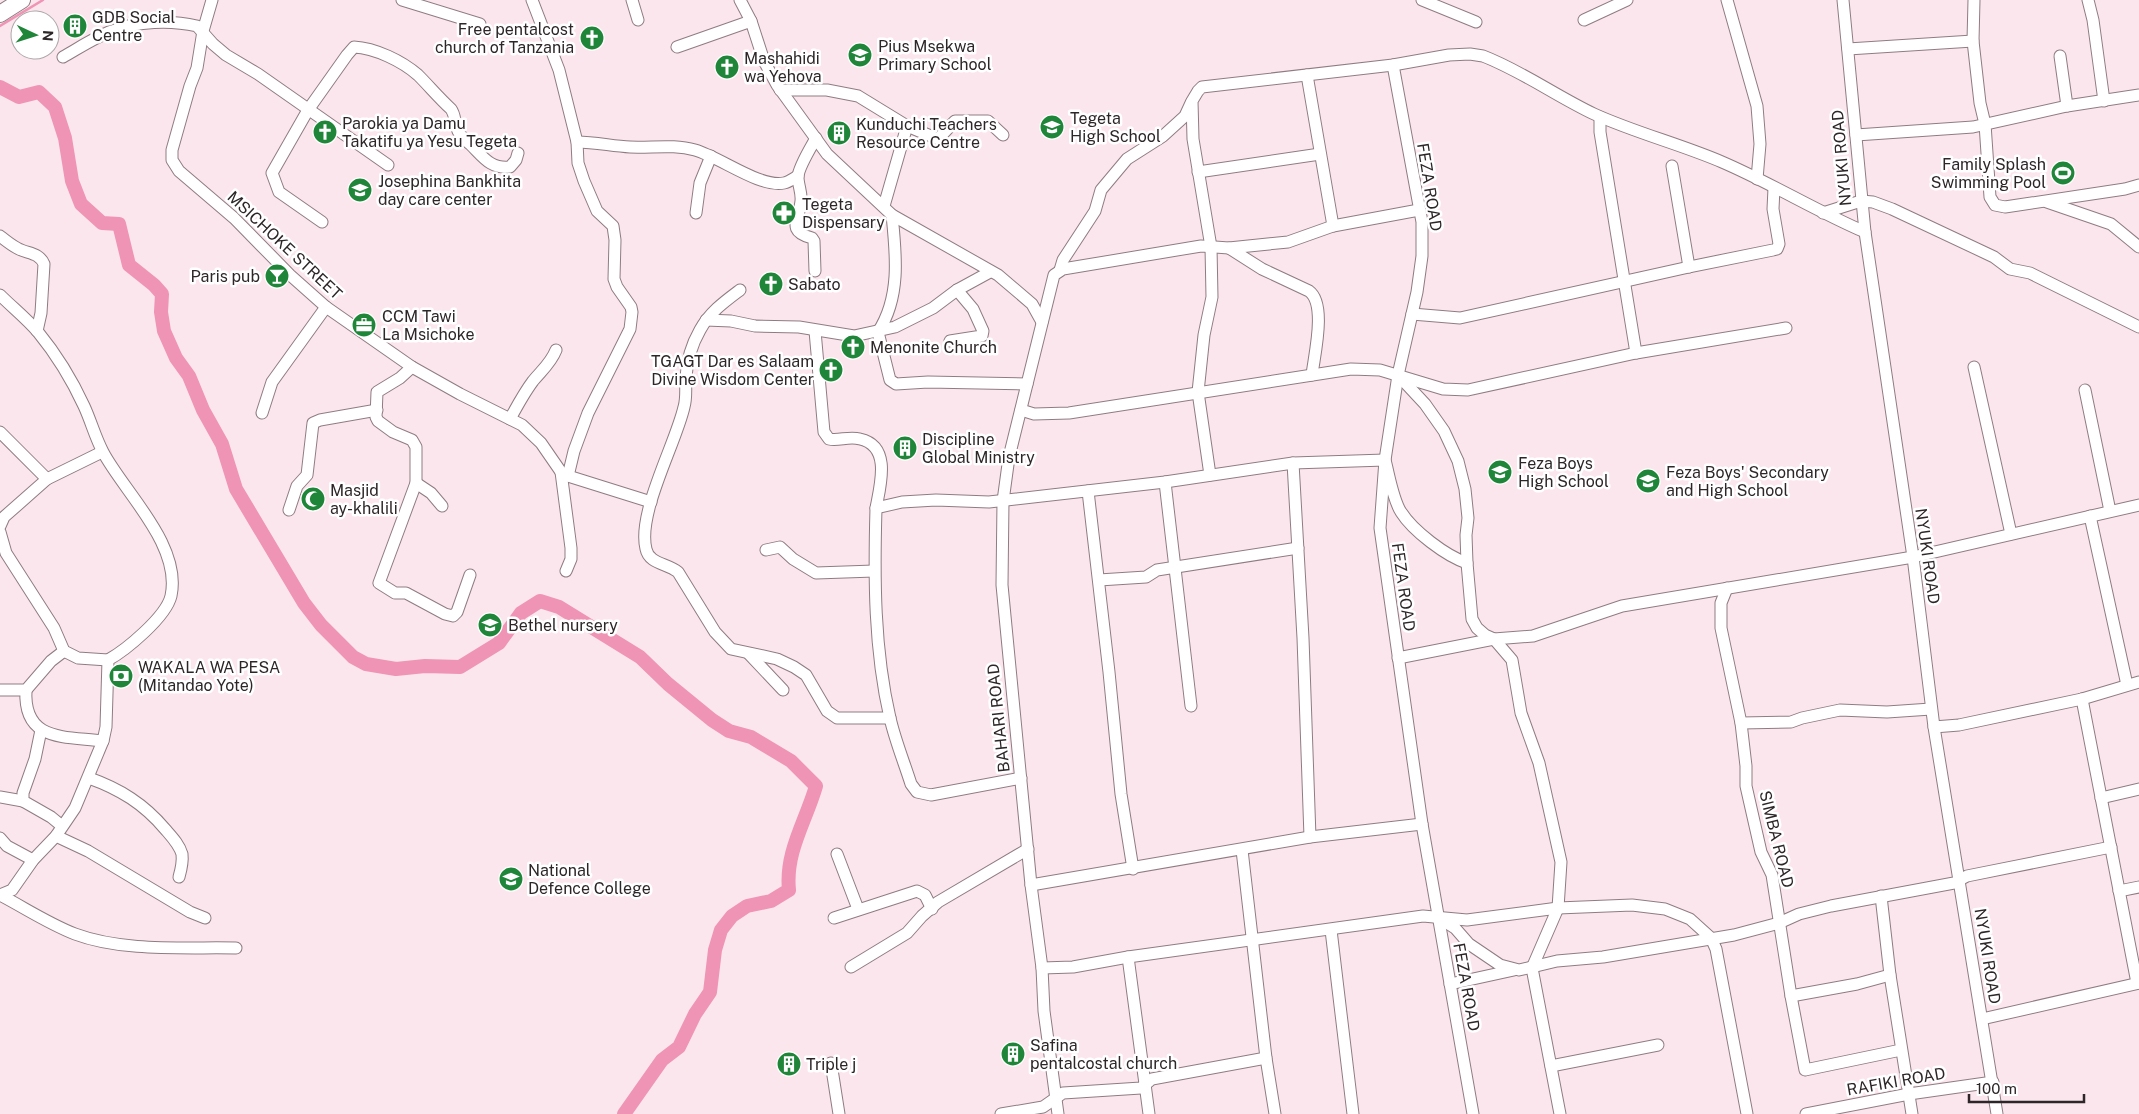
<svg xmlns="http://www.w3.org/2000/svg" width="2139" height="1114" font-family="'Public Sans',sans-serif">
<rect width="100%" height="100%" fill="#fce6ed"/>
<g fill="none" stroke-linecap="round" stroke-linejoin="round">
<polyline stroke="#ef94b4" stroke-width="2.5" points="0,26 43,0"/>
<path stroke="#ef94b4" stroke-width="14" d="M0 87 19 97 39 92 55 107 65 138 72 181 81 204 102 223 119 224 129 265 154 285 162 294 161 312 164 331 176 358 189 376 203 410 222 444 236 489 304 603 321 625 353 657 366 664 396 669 425 666 460 667 499 643 521 613 540 601 559 607 640 657 668 684 712 720 729 731 751 737 791 761 816 786C806 821 785 852 789 890L771 901 747 906 732 916 721 930 715 950 710 992 695 1014 679 1047 662 1060 624 1114"/>
<defs>
<g id="minor">
<polyline points="212,0 203,31 197,68 190,86 172,150 172,160 179,171 234,218 290,275 326,307 412,367 460,394 522,425 541,443 561,472 568,476 651,502"/>
<polyline points="402,0 480,24"/>
<polyline points="532,0 559,70 577,142 578,163 584,181 597,211 613,226 615,240 614,279 617,287 631,307 632,312 630,329 588,413 574,451 568,476"/>
<polyline points="632,0 638,20"/>
<polyline points="740,0 751,21 764,61 777,85 827,154 892,215 998,275 1032,304 1042,322"/>
<polyline points="1422,0 1476,22"/>
<polyline points="1727,0 1757,106 1760,144 1757,179"/>
<polyline points="1843,0 1865,232 1913,557 1934,727 1997,1114"/>
<polyline points="1974,0 1973,41 1980,103 1985,124 1990,197 1995,205 2005,207 2125,189 2139,185"/>
<polyline points="2088,0 2093,20 2104,101"/>
<polyline points="1584,20 1627,0"/>
<polyline points="677,47 751,21"/>
<polyline points="1848,49 1973,41"/>
<polyline points="2060,56 2067,106"/>
<path d="M63 57C79 48 95 37 112 31 137 21 171 20 197 26L213 44 226 55 258 74 388 165"/>
<polyline points="1393,65 1422,222 1422,256 1417,292 1398,375 1385,460 1380,528 1422,824 1473,1114"/>
<polyline points="1307,75 1333,226"/>
<polyline points="780,90 827,90 858,96 907,126 938,139 955,121 988,121 1003,135"/>
<polyline points="1600,117 1600,132 1636,353"/>
<polyline points="1856,135 1973,127 2067,106 2139,95"/>
<path d="M577 142C595 142 612 146 630 147 652 148 674 144 695 150 720 157 760 188 784 183 789 182 794 178 798 176"/>
<polyline points="1672,166 1689,267"/>
<polyline points="1198,172 1320,154"/>
<polyline points="2047,202 2111,224 2139,247"/>
<polyline points="884,206 907,126"/>
<polyline points="696,213 700,183 711,156"/>
<polyline points="1823,213 1861,201 1873,202 1892,209 1994,257 2010,269 2030,273 2139,327"/>
<path d="M892 215C896 254 901 297 878 332L890 380 896 384 928 382 1027 384"/>
<path d="M322 222 279 192 272 173 308 110 347 55 354 47C375 48 402 61 418 75 429 86 439 98 451 109 456 116 454 123 458 131 461 137 466 141 471 145 484 158 491 169 510 167L516 160 518 153"/>
<path d="M0 236C5 240 11 245 17 248 27 254 39 252 44 264L41 313 37 331"/>
<path d="M1229 248 1262 269 1309 291C1327 304 1314 356 1312 375"/>
<polyline points="1060,270 1063,260 1095,211 1101,190 1127,159 1163,136 1185,116 1191,103"/>
<path d="M815 271 814 241 812 238C786 231 799 221 801 201 802 193 798 185 798 177 798 168 811 147 816 138"/>
<path d="M740 290C724 302 710 312 700 330 692 344 687 360 686 377 685 387 687 397 684 407 676 443 637 513 646 549 649 564 667 563 678 572L715 632 731 649 777 659 794 667 806 675 827 711 837 718H890"/>
<path d="M0 295C12 307 27 319 38 332 56 354 72 380 84 406 91 421 95 437 103 452 124 492 182 545 171 596 166 617 126 650 108 660L106 727 103 741 75 808 56 836 33 860 12 890 0 895"/>
<polyline points="1412,314 1460,318 1689,267 1773,250 1777,249 1779,244 1773,209 1774,188"/>
<polyline points="706,320 731,321 755,326 799,327 854,336 895,327 933,308 957,290"/>
<path d="M815 331 824 432 829 439C839 441 849 436 860 439 892 446 880 486 876 508L902 502 936 500 989 502 1165 482 1293 463 1385 460C1389 475 1393 500 1401 512 1413 531 1446 556 1467 563"/>
<polyline points="950,341 982,336 983,331 973,309 957,290 990,272"/>
<polyline points="412,367 400,378 377,392 376,417 378,421 393,432 412,440 416,447 416,483 379,583 395,593 406,593 445,614 453,616 457,612 470,575"/>
<polyline points="1974,367 2011,534"/>
<polyline points="1398,375 1425,404 1444,431 1458,461 1465,489 1468,518 1466,535 1467,563 1472,619 1477,628 1485,635 1494,639 1512,660 1521,713 1539,763 1561,862 1558,908 1532,968 1560,1114"/>
<polyline points="2085,390 2110,511"/>
<polyline points="1021,410 1034,414 1069,413 1351,369 1380,370 1443,389 1468,390 1636,353 1786,328"/>
<polyline points="262,413 272,382 326,307"/>
<path d="M510 419C517 406 524 393 533 381 542 370 551 363 556 350"/>
<polyline points="0,432 47,479"/>
<polyline points="1293,463 1303,638 1310,837"/>
<polyline points="561,472 571,548 571,559 566,571"/>
<path d="M1210 475 1198 392 1204 335 1212 297 1211 247 1193 139 1192 101 1198 91 1202 87 1393 65 1449 55 1470 54 1483 56C1522 71 1556 96 1594 114 1636 133 1680 144 1722 162 1771 183 1816 211 1865 232"/>
<polyline points="1165,482 1191,706"/>
<polyline points="416,483 431,493 442,506"/>
<polyline points="1088,491 1109,672 1121,794 1133,869"/>
<path d="M876 508C874 578 874 649 890 718 895 740 904 762 911 784L917 792 931 795 1021 778"/>
<polyline points="289,510 297,486 307,475 313,423 320,420 377,410"/>
<polyline points="2090,516 2127,685"/>
<polyline points="0,526 4,517 47,479 102,452"/>
<polyline points="0,532 6,553 54,628 64,651 78,658 108,660"/>
<polyline points="766,550 780,547 793,559 816,573 874,571"/>
<polyline points="1099,580 1146,577 1157,570 1298,548"/>
<polyline points="1727,588 1721,603 1721,628 1741,723 1746,766 1746,786 1761,852 1772,875 1791,996 1805,1070 1901,1050"/>
<polyline points="749,654 783,690"/>
<polyline points="1398,658 1494,639 1533,636 1622,606 1913,557 2139,505"/>
<polyline points="0,690 26,690 51,661 64,651"/>
<path d="M26 690C23 742 65 736 103 741"/>
<polyline points="2082,699 2137,983"/>
<polyline points="1741,723 1791,722 1802,718 1840,710 1887,712 1931,709"/>
<polyline points="1934,727 1959,725 2082,699 2139,682"/>
<polyline points="41,730 35,759 23,793 23,801 51,817 62,826"/>
<path d="M89 778C120 789 144 804 165 829 172 837 179 844 182 854 183 862 181 870 179 877"/>
<polyline points="0,797 23,801"/>
<polyline points="2101,798 2139,789"/>
<polyline points="56,836 88,851 190,912 205,918"/>
<polyline points="0,838 7,846 33,860"/>
<polyline points="1242,850 1266,1058 1275,1114"/>
<polyline points="837,854 858,909"/>
<polyline points="1031,885 1310,837 1422,824"/>
<polyline points="2119,891 2139,887"/>
<path d="M0 895C25 908 49 924 75 934 123 952 185 947 236 948"/>
<polyline points="1881,896 1890,975 1912,1114"/>
<polyline points="834,918 917,891 925,895 932,909"/>
<polyline points="1441,919 1455,928 1469,944 1500,965 1519,970 1557,961 1603,957 1734,935 1779,923 1799,914 1831,906 1954,883 1967,876 2111,847"/>
<polyline points="1331,930 1353,1114"/>
<polyline points="1128,957 1149,1114"/>
<polyline points="851,967 907,933 922,916 938,902 1028,849"/>
<polyline points="1042,968 1073,967 1128,957 1423,916 1467,920 1558,908 1632,905 1665,909 1690,919 1711,938 1716,949 1747,1114"/>
<polyline points="1450,984 1514,970"/>
<polyline points="1791,996 1857,984 1890,975"/>
<polyline points="1982,1019 2139,983"/>
<polyline points="831,1063 839,1114"/>
<polyline points="1551,1066 1658,1045"/>
<polyline points="1001,1114 1043,1107 1063,1093 1141,1088 1152,1079 1266,1058"/>
<polyline points="1058,1114 1044,1011 1042,968 1031,885 1002,585 1003,501 1009,457 1054,275 1063,269 1201,246 1229,248 1288,242 1333,226 1419,210"/>
<polyline points="1806,1114 1909,1094 1993,1082"/>
</g>
<polyline id="highway" points="0,14 22,0"/>
</defs>
<use href="#minor" stroke="#8f7c82" stroke-width="13"/>
<use href="#highway" stroke="#8f7c82" stroke-width="18"/>
<use href="#minor" stroke="#fff" stroke-width="11"/>
<use href="#highway" stroke="#fff" stroke-width="16"/>
</g>
<defs>
<symbol id="building-disc" viewBox="-11 -11 22 22"><circle r="9.5" fill="#1f8539" stroke="#fff"/><path d="M-4-6H4V6H1V3H-1V6H-4ZM-2.5-4.3h1.7v1.8h-1.7ZM.8-4.3h1.7v1.8H.8ZM-2.5-1h1.7V.8h-1.7ZM.8-1h1.7V.8H.8Z" fill="#fff"/></symbol>
<symbol id="church-disc" viewBox="-11 -11 22 22"><circle r="9.5" fill="#1f8539" stroke="#fff"/><path d="M-1.2-6h2.4v3.5h3.3v2.4h-3.3V6h-2.4V-.1h-3.3v-2.4h3.3Z" fill="#fff"/></symbol>
<symbol id="school-disc" viewBox="-11 -11 22 22"><circle r="9.5" fill="#1f8539" stroke="#fff"/><path d="M0-5L7-2L0 1L-7-2ZM-4 1L0 2.5L4 1V4Q0 6-4 4Z" fill="#fff"/></symbol>
<symbol id="stadium-disc" viewBox="-11 -11 22 22"><circle r="9.5" fill="#1f8539" stroke="#fff"/><path d="M0-5a6.5 5 0 1 0 0 10a6.5 5 0 1 0 0-10ZM-3.5-1.8h7v3.6h-7Z" fill="#fff"/></symbol>
<symbol id="pharmacy-disc" viewBox="-11 -11 22 22"><circle r="9.5" fill="#1f8539" stroke="#fff"/><path d="M-2-6h4v4h4v4h-4v4h-4v-4h-4v-4h4Z" fill="#fff"/></symbol>
<symbol id="bar-disc" viewBox="-11 -11 22 22"><circle r="9.5" fill="#1f8539" stroke="#fff"/><path d="M-6-5H6L.8 .8V4.5H3.5V6h-7V4.5H-.8V.8Z" fill="#fff"/></symbol>
<symbol id="office-disc" viewBox="-11 -11 22 22"><circle r="9.5" fill="#1f8539" stroke="#fff"/><path d="M-6-3h4V-5.5h4V-3h4V5H-6ZM-1-4.5V-3h2v-1.5ZM-6 0V1H6V0Z" fill="#fff"/></symbol>
<symbol id="mosque-disc" viewBox="-11 -11 22 22"><circle r="9.5" fill="#1f8539" stroke="#fff"/><path d="M3.5-4.9A6 6 0 1 0 3.5 4.9A5 5 0 1 1 3.5-4.9Z" fill="#fff"/></symbol>
<symbol id="bank-disc" viewBox="-11 -11 22 22"><circle r="9.5" fill="#1f8539" stroke="#fff"/><path d="M-6-4H6V4H-6ZM0-2.3a2.3 2.3 0 1 0 0 4.6a2.3 2.3 0 1 0 0-4.6Z" fill="#fff"/></symbol>
</defs>
<g fill-rule="evenodd">
<use href="#building-disc" x="61" y="12" width="28" height="28"/>
<use href="#church-disc" x="578" y="24" width="28" height="28"/>
<use href="#school-disc" x="846" y="41" width="28" height="28"/>
<use href="#church-disc" x="713" y="53" width="28" height="28"/>
<use href="#school-disc" x="1038" y="113" width="28" height="28"/>
<use href="#church-disc" x="311" y="118" width="28" height="28"/>
<use href="#building-disc" x="825" y="119" width="28" height="28"/>
<use href="#stadium-disc" x="2049" y="159" width="28" height="28"/>
<use href="#school-disc" x="346" y="176" width="28" height="28"/>
<use href="#pharmacy-disc" x="770" y="199" width="28" height="28"/>
<use href="#bar-disc" x="263" y="262" width="28" height="28"/>
<use href="#church-disc" x="757" y="270" width="28" height="28"/>
<use href="#office-disc" x="350" y="311" width="28" height="28"/>
<use href="#church-disc" x="839" y="333" width="28" height="28"/>
<use href="#church-disc" x="817" y="356" width="28" height="28"/>
<use href="#building-disc" x="891" y="434" width="28" height="28"/>
<use href="#school-disc" x="1486" y="458" width="28" height="28"/>
<use href="#school-disc" x="1634" y="467" width="28" height="28"/>
<use href="#mosque-disc" x="299" y="485" width="28" height="28"/>
<use href="#school-disc" x="476" y="611" width="28" height="28"/>
<use href="#bank-disc" x="107" y="662" width="28" height="28"/>
<use href="#school-disc" x="497" y="865" width="28" height="28"/>
<use href="#building-disc" x="999" y="1040" width="28" height="28"/>
<use href="#building-disc" x="775" y="1050" width="28" height="28"/>
</g>
<g text-anchor="middle" stroke-width="5" stroke-linejoin="round" paint-order="stroke">
<g font-size="16" fill="#2d2628" stroke="#fff" text-anchor="start">
<text x="92" y="23">GDB Social<tspan x="92" dy="18">Centre</tspan></text>
<text x="574" y="35" text-anchor="end">Free pentalcost<tspan x="574" dy="18">church of Tanzania</tspan></text>
<text x="878" y="52">Pius Msekwa<tspan x="878" dy="18">Primary School</tspan></text>
<text x="744" y="64">Mashahidi<tspan x="744" dy="18">wa Yehova</tspan></text>
<text x="1070" y="124">Tegeta<tspan x="1070" dy="18">High School</tspan></text>
<text x="342" y="129">Parokia ya Damu<tspan x="342" dy="18">Takatifu ya Yesu Tegeta</tspan></text>
<text x="856" y="130">Kunduchi Teachers<tspan x="856" dy="18">Resource Centre</tspan></text>
<text x="2046" y="170" text-anchor="end">Family Splash<tspan x="2046" dy="18">Swimming Pool</tspan></text>
<text x="378" y="187">Josephina Bankhita<tspan x="378" dy="18">day care center</tspan></text>
<text x="802" y="210">Tegeta<tspan x="802" dy="18">Dispensary</tspan></text>
<text x="260" y="282" text-anchor="end">Paris pub</text>
<text x="788" y="290">Sabato</text>
<text x="382" y="322">CCM Tawi<tspan x="382" dy="18">La Msichoke</tspan></text>
<text x="870" y="353">Menonite Church</text>
<text x="814" y="367" text-anchor="end">TGAGT Dar es Salaam<tspan x="814" dy="18">Divine Wisdom Center</tspan></text>
<text x="922" y="445">Discipline<tspan x="922" dy="18">Global Ministry</tspan></text>
<text x="1518" y="469">Feza Boys<tspan x="1518" dy="18">High School</tspan></text>
<text x="1666" y="478">Feza Boys' Secondary<tspan x="1666" dy="18">and High School</tspan></text>
<text x="330" y="496">Masjid<tspan x="330" dy="18">ay-khalili</tspan></text>
<text x="508" y="631">Bethel nursery</text>
<text x="138" y="673">WAKALA WA PESA<tspan x="138" dy="18">(Mitandao Yote)</tspan></text>
<text x="528" y="876">National<tspan x="528" dy="18">Defence College</tspan></text>
<text x="1030" y="1051">Safina<tspan x="1030" dy="18">pentalcostal church</tspan></text>
<text x="806" y="1070">Triple j</text>
</g>
<g font-size="16" fill="#2d2628" stroke="#fff">
<text transform="translate(1841 158) rotate(-95)" y="6">NYUKI ROAD</text>
<text transform="translate(1430 187) rotate(81)" y="6">FEZA ROAD</text>
<text transform="translate(285 245) rotate(43)" y="6">MSICHOKE STREET</text>
<text transform="translate(1928 556) rotate(82)" y="6">NYUKI ROAD</text>
<text transform="translate(1404 587) rotate(82)" y="6">FEZA ROAD</text>
<text transform="translate(998 718) rotate(-96)" y="6">BAHARI ROAD</text>
<text transform="translate(1777 839) rotate(76)" y="6">SIMBA ROAD</text>
<text transform="translate(1988 956) rotate(81)" y="6">NYUKI ROAD</text>
<text transform="translate(1467 987) rotate(80)" y="6">FEZA ROAD</text>
<text transform="translate(1896 1081) rotate(-10)" y="6">RAFIKI ROAD</text>
</g>
</g>
<g transform="translate(35 35) rotate(94)"><circle r="24" fill="#ffffff" stroke="#aba8a9"/>
<path d="M0-4L9 19L0 12L-9 19Z" fill="#1f8539"/>
<text y="-8" font-size="14" font-weight="bold" text-anchor="middle" fill="#2d2628">N</text>
</g>
<path d="M1969 1094v8h115v-8" fill="none" stroke="#2d2628" stroke-width="2.5"/>
<text x="1976" y="1094" font-size="15" fill="#2d2628" stroke="#ffffff" stroke-width="4" paint-order="stroke">100 m</text>
</svg>
